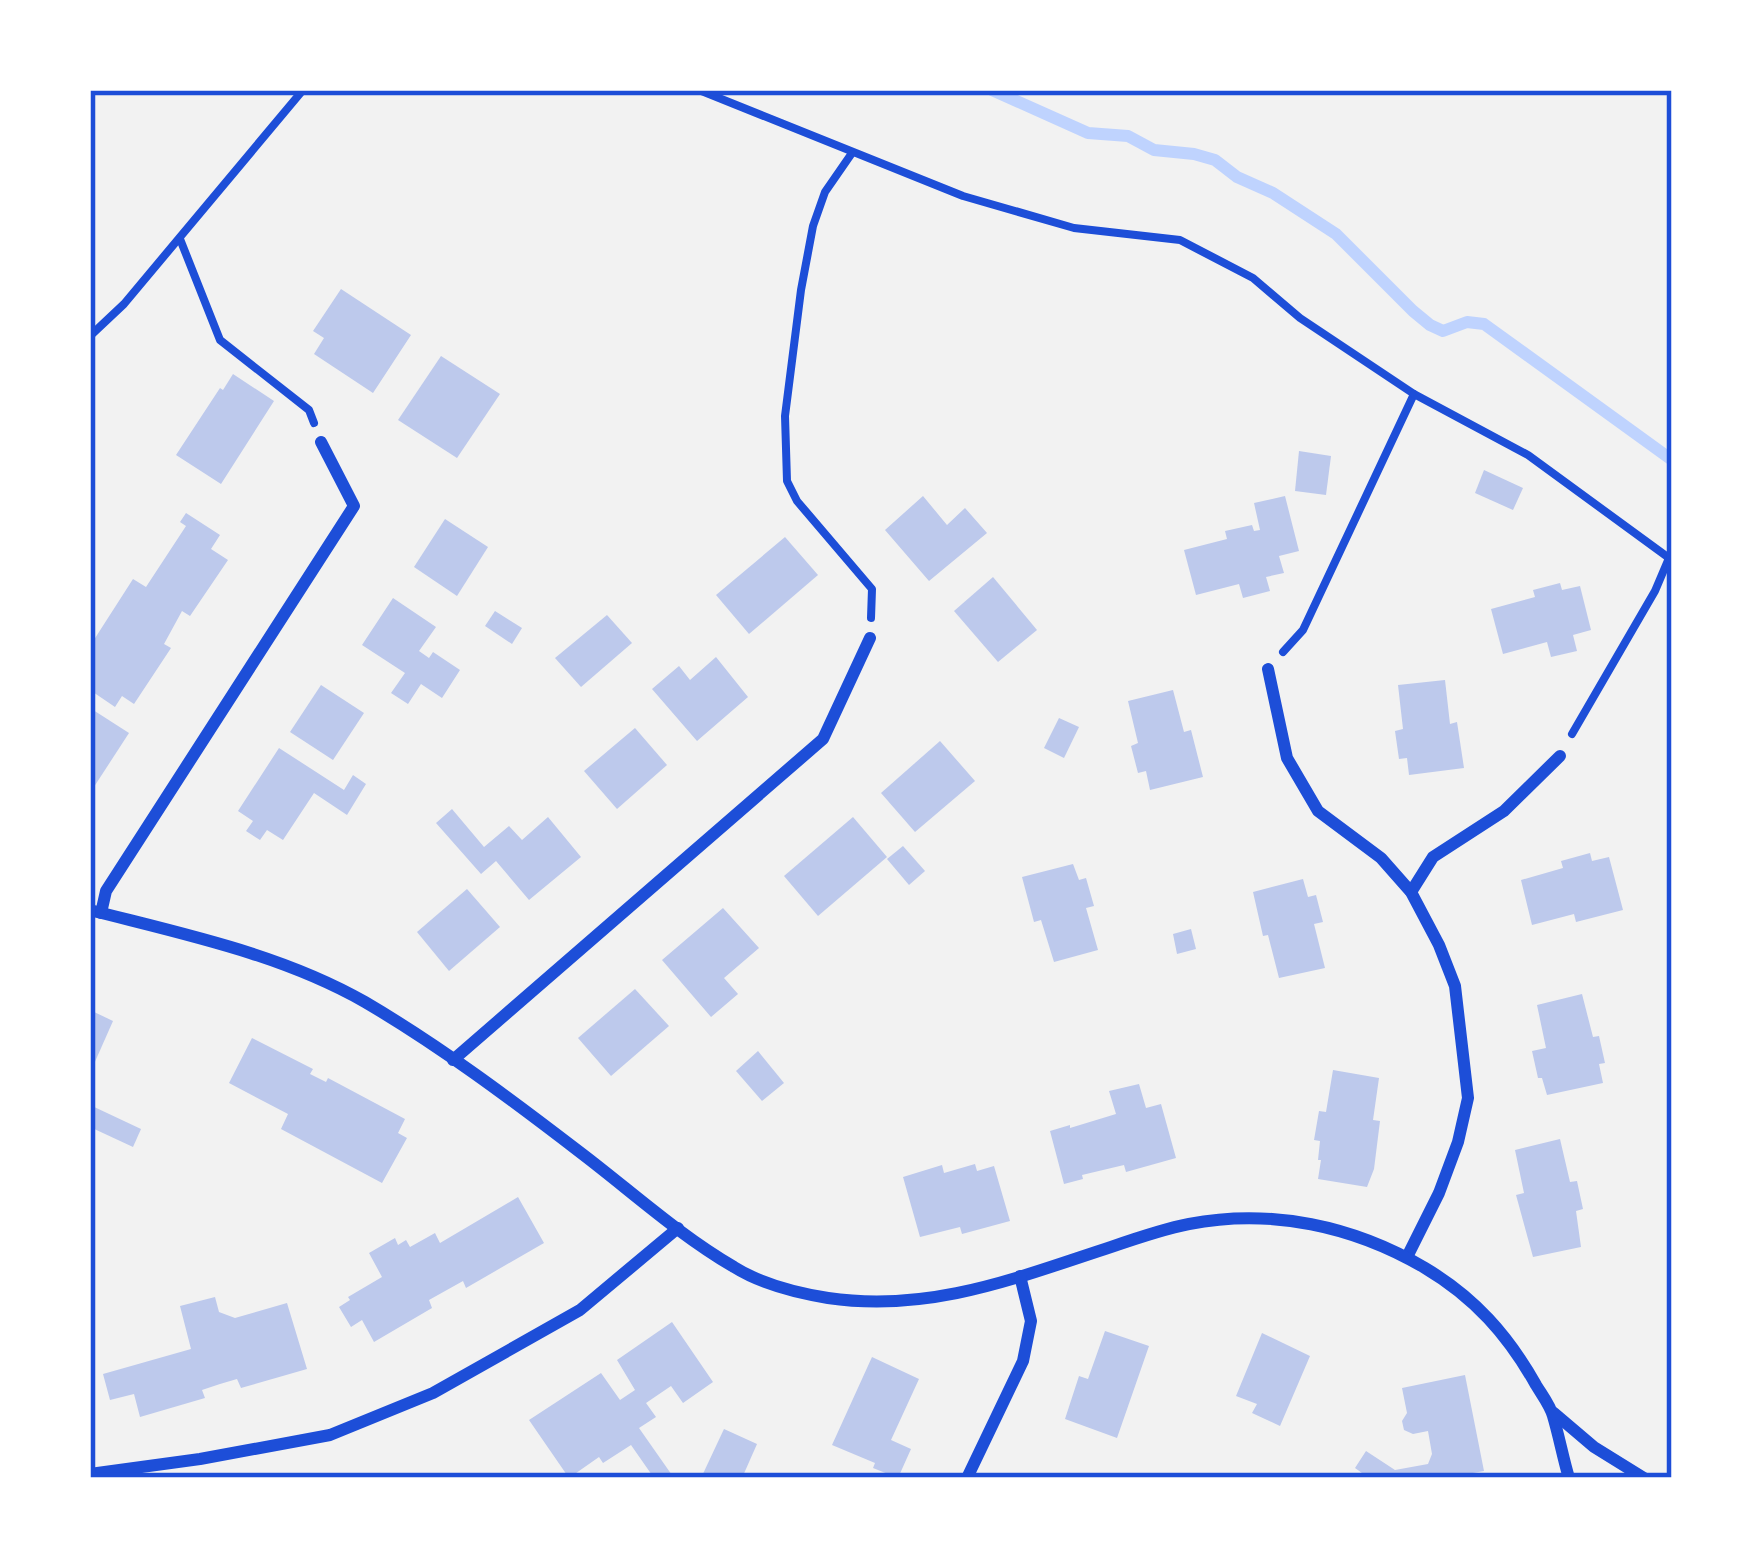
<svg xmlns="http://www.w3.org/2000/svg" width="1762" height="1568" font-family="Helvetica,sans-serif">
<rect width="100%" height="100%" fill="#f2f2f2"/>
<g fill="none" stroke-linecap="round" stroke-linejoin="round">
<polyline stroke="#bfd3fe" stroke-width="12" points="992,90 1088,133 1128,136 1154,150 1194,154 1215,160 1237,177 1273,193 1336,234 1413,311 1430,325 1443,331 1467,322 1484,324 1672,460"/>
</g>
<g fill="#bdc9ec">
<polygon points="341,289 411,335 373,393 314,354 324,338 313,331"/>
<polygon points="441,356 500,394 457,458 398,420"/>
<polygon points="233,374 274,401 221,484 176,455 220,388 223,390"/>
<polygon points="1299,451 1331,456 1326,495 1295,491"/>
<polygon points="1484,470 1523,488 1513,510 1475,493"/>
<polygon points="923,496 947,525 965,508 987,533 929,581 885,530"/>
<polygon points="1285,496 1299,551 1279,556 1284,573 1266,577 1270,591 1243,598 1239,584 1196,595 1184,550 1227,539 1225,531 1252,525 1254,531 1260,530 1254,503"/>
<polygon points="186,513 220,535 211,549 228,560 190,616 182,611 164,644 171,648 134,704 122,696 115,707 90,690 95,678 90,675 90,646 133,579 146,587 186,526 180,522"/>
<polygon points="445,519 488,547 457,596 414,567"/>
<polygon points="785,537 818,575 749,634 716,595"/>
<polygon points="993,577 1037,630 998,662 954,611"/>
<polygon points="1560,583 1562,590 1580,586 1591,630 1573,635 1577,651 1551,657 1547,642 1503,654 1491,609 1535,597 1533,590"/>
<polygon points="393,598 436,627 419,651 429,658 433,652 460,670 442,698 421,684 408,704 391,693 405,673 362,645"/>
<polygon points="495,611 522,628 512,644 485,626"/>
<polygon points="607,615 632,643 581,687 555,658"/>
<polygon points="716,657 748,697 697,741 652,689 679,666 690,680"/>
<polygon points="1445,680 1450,724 1457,722 1464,768 1409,775 1407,758 1399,759 1395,731 1403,729 1398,685"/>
<polygon points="321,685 364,713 333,760 290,732"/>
<polygon points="1173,690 1184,732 1191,730 1203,777 1150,790 1146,771 1138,773 1131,746 1138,743 1128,701"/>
<polygon points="90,708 129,733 90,793"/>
<polygon points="1059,718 1079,727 1064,758 1044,748"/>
<polygon points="635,728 667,765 617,809 584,771"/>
<polygon points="940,741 975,781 915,832 881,793"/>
<polygon points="279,748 344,790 353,775 366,784 347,815 314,793 283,840 267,830 260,840 246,831 253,821 238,811"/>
<polygon points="452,809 484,847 509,826 522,840 548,817 581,857 529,900 496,861 481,874 436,823"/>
<polygon points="853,817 887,857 818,916 784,876"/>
<polygon points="903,846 925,871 909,885 887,859"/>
<polygon points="1590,853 1592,861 1609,857 1623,910 1576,922 1574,914 1532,925 1521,880 1563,868 1561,861"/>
<polygon points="1073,864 1079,880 1086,878 1094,906 1086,908 1098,950 1054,962 1041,920 1034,922 1022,877"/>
<polygon points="1303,879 1308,897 1316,895 1323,922 1314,924 1325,968 1279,978 1268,935 1263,936 1253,892"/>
<polygon points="467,889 500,927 449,971 417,932"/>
<polygon points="723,908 759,948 724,978 738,994 711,1017 662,960"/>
<polygon points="1191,929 1196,949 1177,954 1173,934"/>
<polygon points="635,989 669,1026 611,1076 578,1038"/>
<polygon points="1582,994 1593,1037 1599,1036 1605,1063 1599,1064 1603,1083 1547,1095 1542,1078 1538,1078 1532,1051 1546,1048 1537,1005"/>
<polygon points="90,1010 113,1021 90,1073"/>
<polygon points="252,1038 313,1069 310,1074 326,1082 328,1078 405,1119 398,1133 407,1138 382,1183 281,1129 288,1114 229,1083"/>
<polygon points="758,1051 784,1083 762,1101 736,1071"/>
<polygon points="1333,1070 1379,1078 1373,1120 1380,1121 1374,1169 1367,1187 1318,1179 1321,1160 1318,1160 1320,1141 1314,1140 1319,1111 1326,1112"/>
<polygon points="1139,1084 1146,1108 1161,1104 1176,1158 1126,1172 1124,1165 1082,1175 1083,1179 1064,1184 1050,1131 1070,1125 1070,1128 1116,1114 1109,1091"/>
<polygon points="90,1105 141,1129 133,1147 90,1127"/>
<polygon points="1560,1139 1570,1182 1577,1181 1583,1209 1576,1211 1581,1247 1533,1257 1516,1195 1524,1193 1515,1150"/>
<polygon points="975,1164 977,1171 994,1166 1010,1221 962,1234 960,1227 920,1237 903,1177 942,1165 944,1173"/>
<polygon points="518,1197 544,1243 466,1288 463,1281 429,1300 432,1308 374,1342 362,1320 351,1327 339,1307 350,1300 348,1297 382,1277 369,1253 395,1238 398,1245 406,1240 410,1247 435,1233 440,1243"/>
<polygon points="215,1297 219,1312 235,1318 287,1303 307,1369 241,1388 237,1379 220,1384 202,1390 205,1398 140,1417 134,1394 110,1400 103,1374 191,1349 180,1306"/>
<polygon points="672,1322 713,1382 683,1403 671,1386 646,1403 656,1417 639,1428 674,1478 654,1478 631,1445 603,1463 599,1457 569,1478 529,1420 601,1373 620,1400 635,1390 617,1360"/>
<polygon points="1105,1331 1149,1346 1117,1438 1065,1419 1079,1376 1088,1379"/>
<polygon points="1262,1333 1310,1356 1280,1426 1252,1413 1257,1404 1236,1396"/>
<polygon points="872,1357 919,1379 891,1440 911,1449 898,1478 873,1468 875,1463 832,1445"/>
<polygon points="1465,1375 1484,1471 1445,1478 1369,1478 1355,1468 1366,1451 1395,1470 1428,1464 1432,1454 1428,1431 1413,1434 1404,1430 1402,1421 1407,1413 1402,1388"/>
<polygon points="724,1429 757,1444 742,1478 701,1478"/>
</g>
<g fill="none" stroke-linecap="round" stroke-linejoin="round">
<g stroke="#1d4ed8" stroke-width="8">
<polyline points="699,90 963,196 1074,228 1180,240 1253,278 1300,318 1414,394 1303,630 1283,652"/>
<polyline points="852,153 825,192 813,226 801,290 785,416 787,481 797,501 872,589 871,618"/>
<polyline points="180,239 220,340 309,410 314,423"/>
<polyline points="90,336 124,304 303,90"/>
<polyline points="1414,394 1528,455 1669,558 1655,591 1572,734"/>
</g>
<g stroke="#1d4ed8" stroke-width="12">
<polyline points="1268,669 1287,758 1318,811 1381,858 1411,892 1439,945 1455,986 1468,1098 1458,1142 1439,1193 1407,1257"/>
<polyline points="1411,892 1433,857 1504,811 1560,756"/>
<path d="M90 910C183 934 281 954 365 1002 440 1046 512 1100 581 1153 631 1191 679 1235 734 1267 761 1284 797 1293 828 1298 930 1313 1016 1278 1111 1247 1137 1238 1163 1229 1189 1224 1271 1208 1354 1226 1425 1268 1474 1297 1508 1335 1536 1385 1542 1395 1550 1405 1553 1416 1559 1436 1563 1458 1569 1478"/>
<polyline points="101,913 106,891 354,506 321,442"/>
<polyline points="453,1060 823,739 870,638"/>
<polyline points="1554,1413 1594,1447 1644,1478"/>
<polyline points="90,1474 200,1459 330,1435 433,1393 580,1310 678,1228"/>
<polyline points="967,1478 1023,1361 1031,1321 1020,1276"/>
</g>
</g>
<rect width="1762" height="1568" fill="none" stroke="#ffffff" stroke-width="186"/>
<rect x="93" y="93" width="1576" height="1382" fill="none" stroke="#1d4ed8" stroke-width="4.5"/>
</svg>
